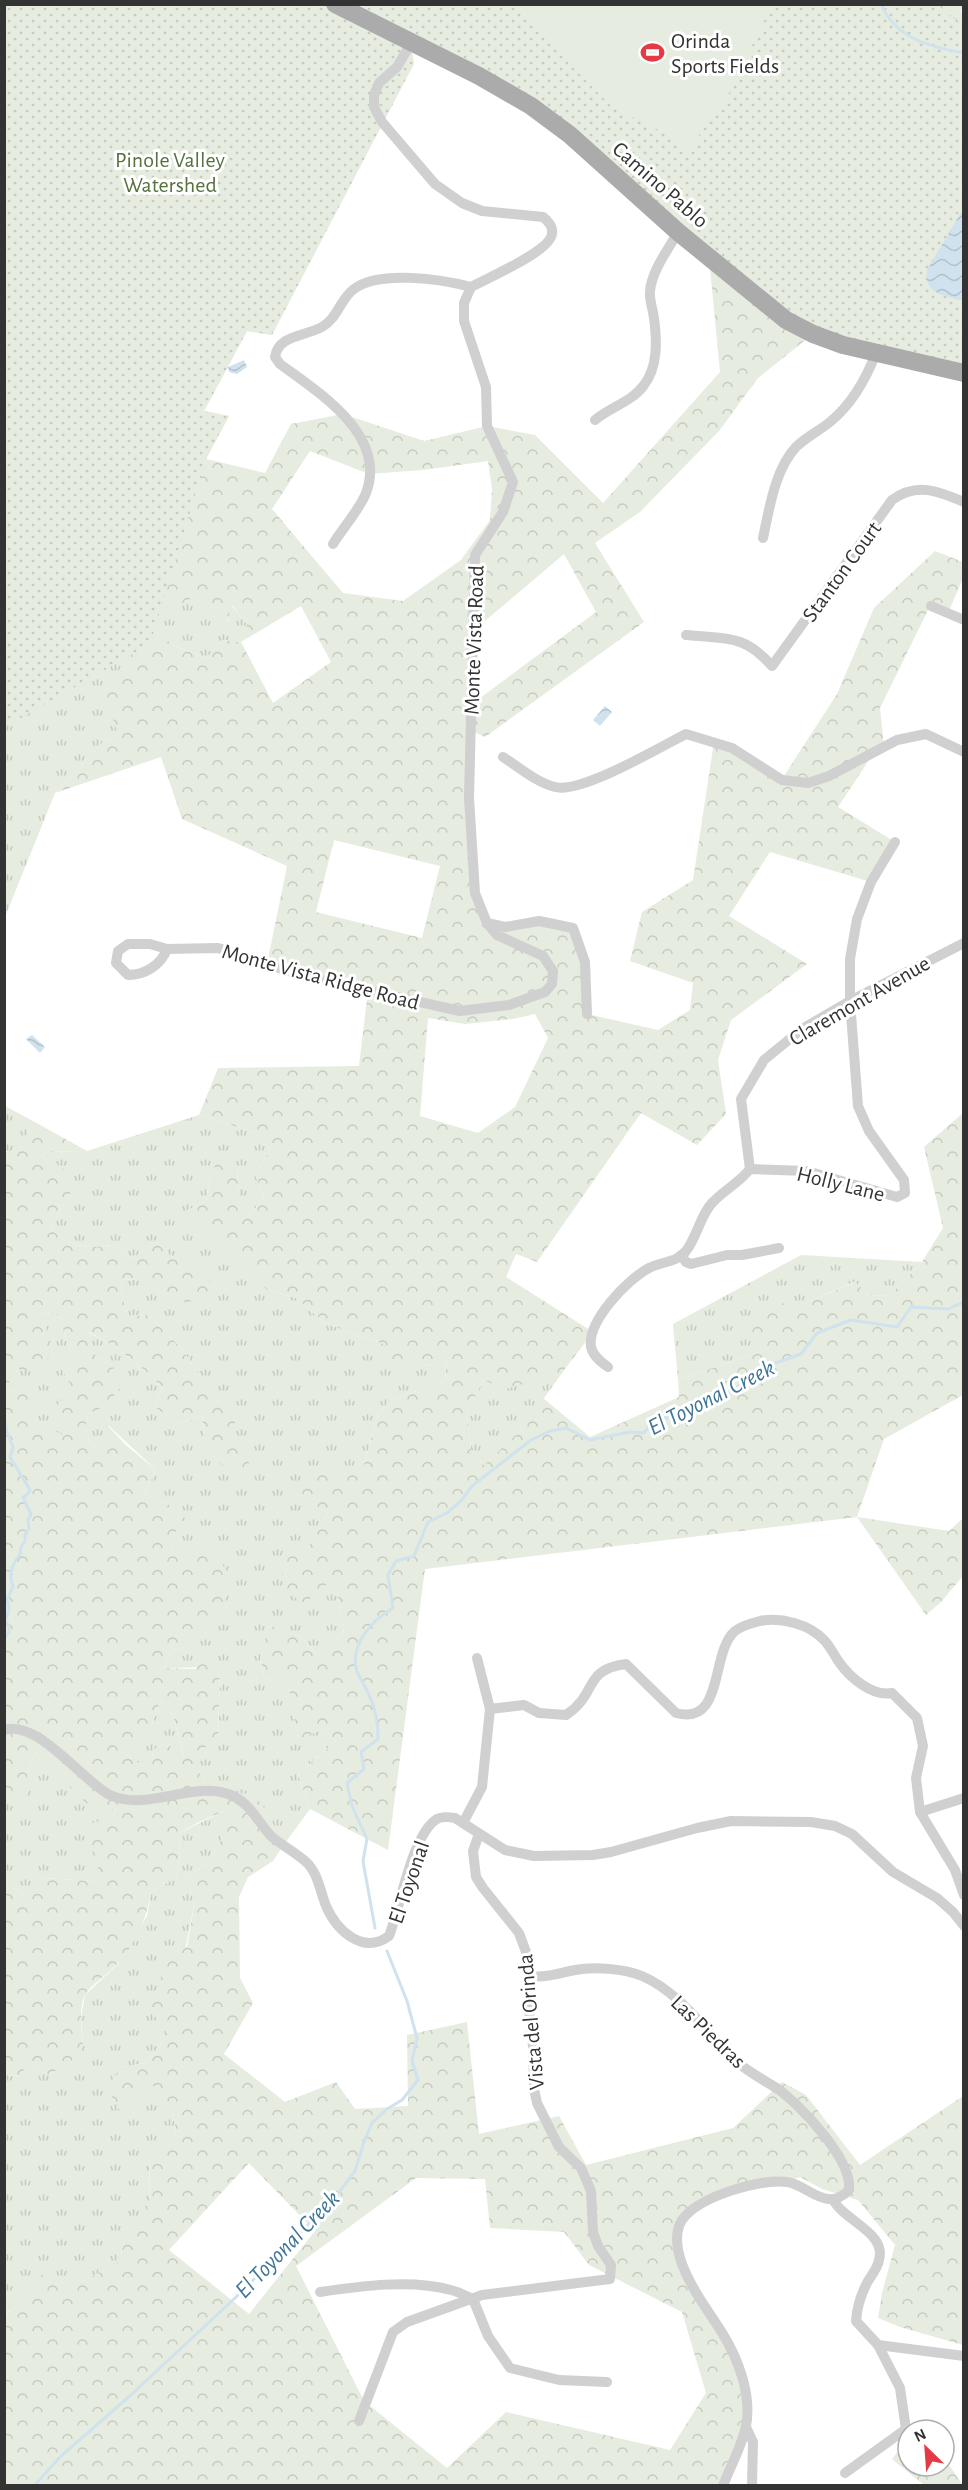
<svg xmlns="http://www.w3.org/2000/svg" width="968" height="2490" font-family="'Alegreya Sans',sans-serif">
<defs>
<pattern id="grass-tufts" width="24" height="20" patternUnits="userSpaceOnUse" patternTransform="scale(1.5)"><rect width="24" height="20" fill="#e6ecdf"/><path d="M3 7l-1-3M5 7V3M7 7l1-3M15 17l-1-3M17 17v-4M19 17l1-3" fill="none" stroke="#c6cbc0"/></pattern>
<pattern id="forest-crowns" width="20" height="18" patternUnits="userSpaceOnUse" patternTransform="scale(1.5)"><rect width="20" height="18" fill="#e6ecdf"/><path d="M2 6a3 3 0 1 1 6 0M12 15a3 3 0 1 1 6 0" fill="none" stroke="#c6cbc0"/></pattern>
<pattern id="park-dots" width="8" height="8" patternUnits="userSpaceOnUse" patternTransform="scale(1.5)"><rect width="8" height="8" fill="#e6ecdf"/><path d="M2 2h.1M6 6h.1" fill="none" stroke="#c6cbc0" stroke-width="1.8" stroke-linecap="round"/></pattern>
<pattern id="water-waves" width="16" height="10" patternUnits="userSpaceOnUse" patternTransform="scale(1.5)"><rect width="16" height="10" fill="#cfe2ee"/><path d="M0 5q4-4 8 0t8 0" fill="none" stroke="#b2c2cd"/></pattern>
</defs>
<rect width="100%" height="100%" fill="#fff"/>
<g fill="url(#grass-tufts)">
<polygon points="199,594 227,623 231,605 248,625 241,642 223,640 206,658 175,646 154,631 118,735 102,743 55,793 5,917 5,695"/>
<polygon points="5,1106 33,1121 14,1159 5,1149"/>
<path d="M199 1115 257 1133 270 1150 255 1175 264 1196 250 1216 239 1202 237 1167 210 1177 206 1201 182 1213 217 1238 267 1290 296 1298 325 1323 386 1345 418 1367 447 1361 445 1381 391 1400 378 1415 361 1475 296 1494 328 1513 308 1549 327 1583 338 1597 344 1634 316 1653 300 1636 269 1626 260 1660 265 1679 287 1675 298 1739 324 1729 336 1741 298 1774 310 1809 283 1846 221 1792 210 1791 200 1773 194 1752 218 1741 220 1667 164 1668 170 1651 188 1646 172 1551 175 1532 169 1505 144 1494 156 1470 108 1425 103 1455 85 1435 88 1414 104 1407 112 1365 96 1357 88 1332C117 1346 139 1364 162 1387L155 1407 178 1424 202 1416 206 1443 246 1457 235 1440V1414L213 1397 197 1370 178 1345 149 1315 128 1316 122 1295 121 1280 140 1279 165 1295 175 1260 157 1243 132 1258 111 1245C83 1250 73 1246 50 1229L74 1187 42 1152 87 1151Z"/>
<polygon points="801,1255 922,1262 889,1296 869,1295 854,1282 796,1307 758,1352 678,1380 673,1324"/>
<polygon points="40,1313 58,1314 73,1359 73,1387 62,1436 31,1417 7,1386 18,1369 52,1345"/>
<polygon points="562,1373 522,1429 484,1465 471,1449 467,1414 483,1380 506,1388"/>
<polygon points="160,1701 173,1715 184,1757 165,1743 153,1750 152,1773 127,1755 148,1737"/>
<polygon points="35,1752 86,1802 116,1811 110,1818 95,1881 42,1878 24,1896 5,1882 4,1802 26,1795 27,1773"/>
<polygon points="224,1811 224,1834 209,1862 188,1876 194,1906 168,2035 148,2062 120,2068 151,2082 173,2111 176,2132 150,2160 149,2201 130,2228 117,2263 80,2283 5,2313 4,2075 20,2076 26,2064 48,2075 70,2063 83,2046 81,2017 85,1995 118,1964 147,1916 151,1892 176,1878 180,1856 179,1833"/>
</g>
<g fill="url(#forest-crowns)" fill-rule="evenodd">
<path d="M5 5 272 335 247 331 204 411 229 416 206 459 265 473 291 424 343 414 424 441 487 426 535 435 603 503 720 372 709 258 810 5H963L961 12 964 13 963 173 813 334 758 378 719 431 640 512 595 543 644 622 485 737 470 730 475 893 487 923 539 921 573 928 585 962 587 1014 658 1030 690 1010 693 983 630 961 642 912 693 880 714 742 782 779 837 694 874 608 935 551 963 562V578L948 613 930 606 880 708 884 747 873 754 838 807 895 842 871 882 770 852 729 916 807 964 731 1020 718 1060 726 1114 697 1145 641 1113 537 1262 516 1254 506 1277 593 1332 562 1373 506 1389 483 1380 467 1414 471 1449 484 1465 522 1429 543 1398 590 1437 679 1397 678 1380 758 1352 745 1329 775 1301 796 1307 855 1282 869 1295 889 1296 922 1262 943 1228 924 1147 963 1113V1395L884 1439 857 1517 949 1531 963 1518V1576L941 1602 926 1615 857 1517 425 1569 388 1850 310 1809 298 1774 336 1741 324 1729 298 1740 287 1676 265 1679 260 1659 269 1625 300 1636 316 1653 344 1634 338 1597 327 1584 303 1605 283 1586 281 1555 308 1548 328 1513 296 1494 307 1473 350 1470 361 1475 378 1415 391 1400 445 1381 447 1361 418 1367 394 1365 386 1345 325 1323 296 1298 267 1290 217 1238 181 1213 206 1201 210 1177 221 1153 237 1167 239 1202 250 1216 264 1196 255 1175 270 1150 257 1133 199 1115 218 1068 359 1066 368 991 267 964 287 866 182 819 161 757 55 793 102 743 118 735 104 691 128 657 141 632 154 631 175 646 206 658 223 640 241 642 247 625 232 605 226 624 199 594 159 616 4 79ZM310 451 369 474 423 470 488 461 492 489 490 520 461 560 403 601 343 593 272 509ZM564 554 596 612 472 704 473 631ZM301 606 331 662 273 703 241 642ZM334 840 440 866 422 938 316 912ZM535 1014 548 1038 515 1107 478 1133 420 1116 428 1018 465 1024 513 1019Z"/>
<path d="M33 1121 87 1151 43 1152 63 1169 74 1187 50 1229C73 1246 83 1250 111 1245L132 1258 157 1243 175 1260 190 1255 214 1287 188 1303 165 1295 140 1279 121 1280 122 1295 128 1316 149 1315 178 1345 197 1370 213 1397 235 1414V1440L247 1457 252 1473 224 1468 206 1443 202 1416 178 1424 155 1407 162 1387C139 1364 118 1347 89 1332L96 1357 112 1365 121 1387 104 1407 88 1414 85 1435 102 1454 107 1425 127 1446 156 1470 144 1494 169 1505 190 1522 175 1532 172 1551 209 1545 226 1570 227 1596 215 1620 188 1646 170 1651 164 1668 195 1669 207 1657 220 1667 218 1741 195 1752 200 1773 210 1791 253 1794 269 1814 283 1846 273 1861 248 1877 239 1897 240 1978 253 2003 224 2054 285 2102 336 2082 355 2109 408 2106 407 2035 467 2022 479 2134 559 2116 586 2165 733 2128 782 2082 806 2095 860 2165 963 2096V2345L900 2327 878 2318 882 2293 895 2245 858 2200 822 2189 800 2177 787 2182 727 2192 682 2221 680 2258 723 2333 748 2406 723 2485H5V2313L9 2312 45 2271 80 2283 117 2263 130 2227 149 2201 150 2160 176 2132 173 2111 151 2083 120 2111 107 2088 120 2068 148 2062 168 2035 150 2009 169 1953 187 1947 194 1906 188 1876 209 1862 224 1834V1811L199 1822 179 1833 180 1856 176 1878 151 1892C146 1921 134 1949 112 1969 104 1977 90 1986 85 1995 78 2009 82 2031 83 2046L70 2063 48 2075 26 2064 21 2076 5 2075V1882L24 1896 41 1878 95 1881 100 1858 87 1846 89 1824 110 1818 116 1811 86 1803 35 1752 27 1773V1795L5 1802 4 1149 14 1158ZM41 1313 58 1314 73 1359 61 1369 72 1387 53 1411 62 1435 31 1417 33 1387 7 1386 18 1369 43 1374 52 1345ZM160 1701 173 1715 184 1756 165 1743 153 1750 151 1772 127 1755 148 1737ZM249 2163 315 2231 249 2314 169 2250ZM416 2178 485 2179 490 2228 564 2232 589 2265 682 2312 706 2393 670 2450 506 2412 447 2468 364 2401 296 2266Z"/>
<polygon points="908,2439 908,2466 944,2466 944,2458 963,2485 924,2485 892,2459"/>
</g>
<polygon fill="url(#park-dots)" points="936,4 963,25 963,373 813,334 570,135 411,43 414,64 272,335 247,331 204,411 229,416 206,459 150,644 5,727 5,5"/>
<polygon fill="#e6ecdf" points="511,5 772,5 728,95 687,152 667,134 613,108"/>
<g fill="url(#water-waves)">
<path d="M963 209V300H959C940 295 924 292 927 270Z"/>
<polygon points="244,360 247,367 237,374 229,372 228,367"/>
<polygon points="605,706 612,712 600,726 593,720"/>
<polygon points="32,1035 45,1047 40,1053 26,1039"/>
</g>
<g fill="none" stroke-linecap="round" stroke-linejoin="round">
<g stroke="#cfe2ee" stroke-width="3">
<path d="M881 4C895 38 930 47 964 53"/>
<path d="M4 1416 6 1429 13 1447 10 1457 30 1490 28 1494 23 1497 31 1514 28 1520 29 1528 25 1534V1541L21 1547 20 1555C12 1563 8 1576 13 1586L7 1600 9 1609 5 1621 9 1626V1632L4 1639"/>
<path d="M375 1928 363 1861 367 1839 352 1806 347 1783 364 1769 361 1752 378 1739C378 1718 374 1703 364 1685 362 1680 357 1674 356 1668 351 1642 374 1619 393 1608L388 1575 396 1561 414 1556 428 1522 447 1513 461 1501 472 1486 531 1440 550 1431 566 1428 590 1440 630 1432 643 1433 658 1419 689 1413 736 1388 767 1366 801 1354 817 1333 851 1320 897 1327 911 1307 948 1309 964 1302"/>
<polyline points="34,2486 60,2457 132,2394 235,2298 333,2200 355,2171 365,2139 372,2123 387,2109 402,2100 418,2080 412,2061 417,2038 407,2001 387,1951"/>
</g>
<g stroke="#d0d0d0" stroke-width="10">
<path d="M411 43 397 67 379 83 374 95V107L382 122 435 184 462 203 482 211 543 217C548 221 553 226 552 233 552 251 487 278 471 287L464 303V321L486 387 487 426 513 482 503 512 475 555 469 798 475 893 487 923 505 927 539 921 573 928 585 962 587 1014"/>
<path d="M595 420C610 407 632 402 644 385 658 367 657 341 654 318 653 310 649 299 650 291 652 270 668 250 678 232"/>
<path d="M763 538C769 510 775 469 796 447 806 437 819 431 830 422 852 404 866 379 876 353"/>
<path d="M333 544C342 529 360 509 366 493 388 435 318 392 280 364L275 357C278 335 306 336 322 327 338 318 340 299 354 289 379 270 441 279 471 287"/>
<polyline points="931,606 964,620"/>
<path d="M686 635C726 639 744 634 772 666L892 500C917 482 938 491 964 502"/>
<path d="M503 757C520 768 536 782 555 787 581 794 660 747 686 734L732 748 782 780 808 783 829 776 897 740 926 734 964 752"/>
<path d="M167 949C161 965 145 975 128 975L116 963 118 951 128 944H150L167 949 218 948 303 976 460 1011 509 1005 545 992 552 984 553 971 543 956 497 935 487 923"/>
<polyline points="750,1169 741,1099 764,1060 802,1029 850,1001 964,943"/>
<polyline points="681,1255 686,1262 691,1264 727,1255 742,1255 779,1248"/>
<path d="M608 1367C601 1362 593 1356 591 1347 587 1321 628 1279 649 1268 660 1262 678 1262 686 1251 697 1237 700 1216 712 1203 724 1190 739 1183 750 1169L807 1171 897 1197 905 1193 904 1180 869 1131 858 1106 850 1001V959L857 919 871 882 895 842"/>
<path d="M490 1709 524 1705 539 1713 566 1715C599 1693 582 1670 626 1664L676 1713C725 1726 710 1652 735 1631 741 1626 752 1623 760 1621 781 1617 809 1624 824 1640 830 1646 834 1655 839 1662 850 1678 873 1697 892 1693L917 1718 923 1746 916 1778 920 1812 955 1870 964 1895"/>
<path d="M4 1730C38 1719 82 1781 110 1795 149 1813 198 1777 235 1797 251 1805 260 1825 272 1837 283 1846 295 1852 305 1861 318 1872 320 1891 326 1906 337 1931 363 1955 389 1936 400 1908 412 1834 437 1819 442 1816 449 1817 455 1818L505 1850 534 1856 593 1855 611 1852 697 1828 731 1821 811 1822 835 1826 852 1834 893 1872 937 1898 953 1912 964 1926"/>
<polyline points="920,1812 964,1798"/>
<polyline points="463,1823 482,1787 490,1709 477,1658"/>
<path d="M530 1976C547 1978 559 1973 575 1970 594 1966 625 1969 642 1976 680 1992 707 2033 736 2061 748 2072 764 2080 778 2089 801 2106 853 2160 849 2190 843 2196 837 2200 829 2199 814 2198 802 2184 787 2182 760 2178 698 2197 682 2220 674 2233 677 2250 682 2264 691 2288 707 2309 721 2331 738 2358 752 2394 746 2426 742 2446 730 2467 723 2486"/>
<path d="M833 2199C843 2221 887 2232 879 2260 878 2267 872 2275 868 2281 861 2294 857 2306 856 2321L878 2345 964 2356"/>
<path d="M320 2292C361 2286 411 2279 451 2290 459 2292 466 2296 473 2299L488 2336 510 2368 559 2380 607 2382"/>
<polyline points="359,2421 393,2332 407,2322 482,2295 610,2279 611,2265 598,2246 593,2232 591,2191 581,2168 559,2147 537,2103 534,2089 533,2046 527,1989 530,1976 526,1952 519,1933 483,1888 476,1877 473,1851 479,1834"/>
<polyline points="746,2427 753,2442 752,2486"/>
<polyline points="845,2473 906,2429 900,2388 878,2345"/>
</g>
<polyline stroke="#ababab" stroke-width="18" points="335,4 479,76 531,106 570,135 678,232 786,320 813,334 843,345 964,373"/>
</g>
<defs>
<symbol id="stadium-bare" viewBox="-9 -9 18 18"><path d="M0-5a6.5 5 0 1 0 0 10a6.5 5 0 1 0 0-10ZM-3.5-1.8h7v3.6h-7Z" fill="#e63946" stroke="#fff" stroke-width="2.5" paint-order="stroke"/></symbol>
</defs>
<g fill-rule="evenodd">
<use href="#stadium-bare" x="636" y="36" width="33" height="33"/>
</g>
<g text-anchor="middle" stroke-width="6" stroke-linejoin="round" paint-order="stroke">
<g font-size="22" fill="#333" stroke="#fff" text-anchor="start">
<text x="671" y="48">Orinda<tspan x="671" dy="25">Sports Fields</tspan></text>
</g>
<g font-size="22" fill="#56703f" stroke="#fff">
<text x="170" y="167">Pinole Valley<tspan x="170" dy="25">Watershed</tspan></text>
</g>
<g font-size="22" fill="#333" stroke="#fff">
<text transform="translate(661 184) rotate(41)" y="8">Camino Pablo</text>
<text transform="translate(841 571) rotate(-54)" y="8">Stanton Court</text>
<text transform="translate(473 640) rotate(-88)" y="8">Monte Vista Road</text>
<text transform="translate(321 976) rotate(15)" y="8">Monte Vista Ridge Road</text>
<text transform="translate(859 1000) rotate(-30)" y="8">Claremont Avenue</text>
<text transform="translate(841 1183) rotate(14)" y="8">Holly Lane</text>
<text transform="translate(408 1882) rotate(-71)" y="8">El Toyonal</text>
<text transform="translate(530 2022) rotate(-95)" y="8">Vista del Orinda</text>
<text transform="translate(709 2031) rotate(44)" y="8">Las Piedras</text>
</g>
<g font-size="24" font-style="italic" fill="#3f7597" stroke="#fff">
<text transform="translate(711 1397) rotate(-27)" y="8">El Toyonal Creek</text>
<text transform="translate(287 2244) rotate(-46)" y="8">El Toyonal Creek</text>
</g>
</g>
<rect width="968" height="2490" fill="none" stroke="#333333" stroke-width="12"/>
<g transform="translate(926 2448) rotate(335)"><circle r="28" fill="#ffffff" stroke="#adadad" stroke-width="1.5"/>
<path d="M0-4.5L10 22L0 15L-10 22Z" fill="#e63946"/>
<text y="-9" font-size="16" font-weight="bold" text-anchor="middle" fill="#333333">N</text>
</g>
</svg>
